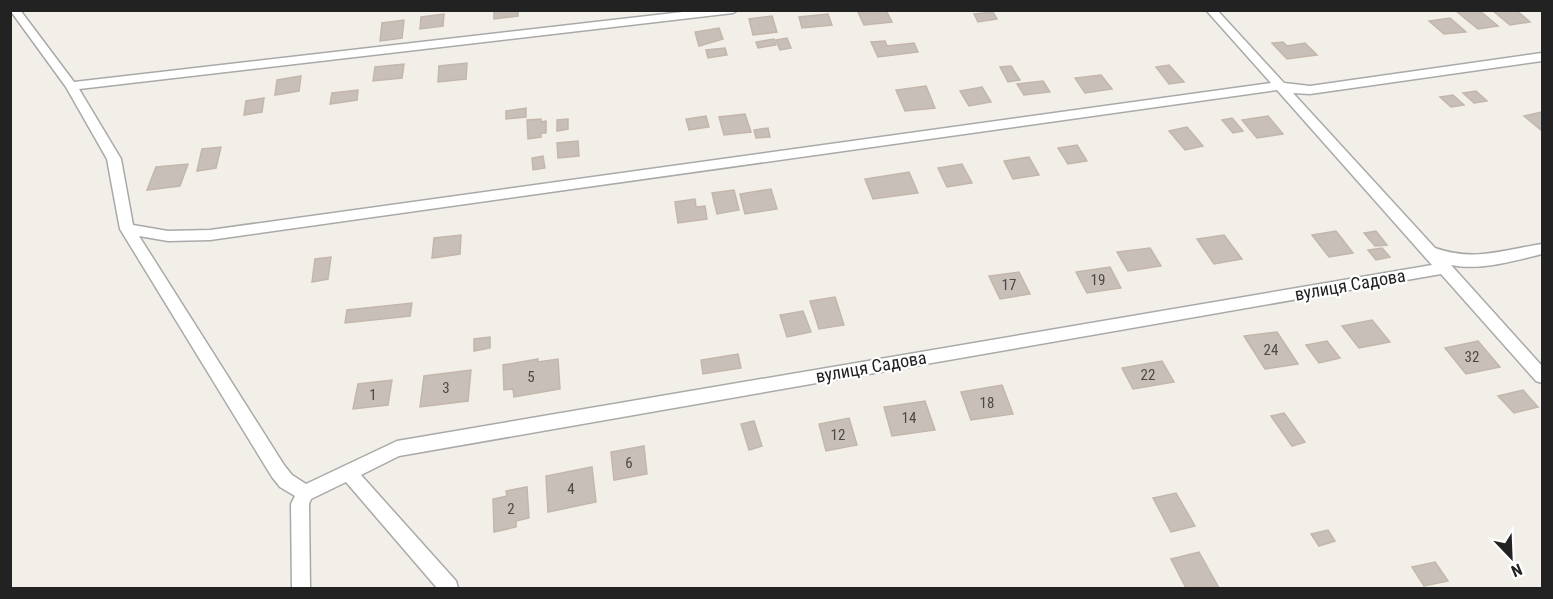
<svg xmlns="http://www.w3.org/2000/svg" width="1553" height="599" font-family="'Roboto Condensed',sans-serif">
<rect width="100%" height="100%" fill="#f2efe9"/>
<g fill="#c7bfb8" stroke="#c4b6ab" stroke-width="1.5">
<polygon points="494,10 518,10 518,16 494,19"/>
<polygon points="886,10 892,22 864,25 858,12"/>
<polygon points="1479,10 1498,26 1478,29 1456,11"/>
<polygon points="1492,10 1516,10 1530,22 1510,25"/>
<polygon points="993,12 997,19 978,22 974,14"/>
<polygon points="444,14 443,26 420,29 421,17"/>
<polygon points="828,14 832,25 802,28 799,17"/>
<polygon points="772,16 777,32 753,35 749,19"/>
<polygon points="1450,18 1466,32 1444,34 1429,21"/>
<polygon points="404,20 402,38 380,41 382,23"/>
<polygon points="719,28 723,39 699,46 695,32"/>
<polygon points="787,38 791,48 780,50 776,40"/>
<polygon points="774,39 776,45 758,48 756,42"/>
<polygon points="885,41 887,46 914,43 918,52 878,57 871,42"/>
<polygon points="1283,42 1287,46 1305,43 1317,55 1287,59 1272,43"/>
<polygon points="725,48 727,55 708,58 706,50"/>
<polygon points="467,63 466,79 438,82 439,66"/>
<polygon points="404,64 402,78 373,81 375,67"/>
<polygon points="1169,65 1184,82 1169,84 1156,67"/>
<polygon points="1011,66 1020,80 1008,82 1000,67"/>
<polygon points="1101,75 1112,89 1085,93 1075,78"/>
<polygon points="301,76 299,91 275,95 277,80"/>
<polygon points="1043,81 1050,92 1024,95 1017,84"/>
<polygon points="926,86 935,108 905,111 896,90"/>
<polygon points="982,87 991,102 969,106 960,91"/>
<polygon points="358,90 357,100 330,104 332,93"/>
<polygon points="1476,91 1487,101 1474,103 1463,93"/>
<polygon points="1453,95 1464,105 1451,107 1440,97"/>
<polygon points="264,98 262,112 244,115 246,101"/>
<polygon points="526,108 526,117 506,119 506,111"/>
<polygon points="1542,112 1542,131 1524,116"/>
<polygon points="745,114 751,132 724,135 719,117"/>
<polygon points="706,116 709,127 689,130 686,119"/>
<polygon points="1268,116 1283,134 1257,138 1242,120"/>
<polygon points="1232,118 1243,131 1233,133 1222,120"/>
<polygon points="541,119 541,122 546,121 546,133 541,133 541,137 528,139 527,120"/>
<polygon points="568,119 568,129 557,131 557,120"/>
<polygon points="1187,127 1203,146 1185,150 1169,131"/>
<polygon points="768,128 770,137 756,138 754,130"/>
<polygon points="578,141 579,156 558,158 557,143"/>
<polygon points="1077,145 1087,161 1068,164 1058,148"/>
<polygon points="221,147 216,168 197,171 202,149"/>
<polygon points="543,156 545,168 533,170 532,158"/>
<polygon points="1029,157 1039,175 1013,179 1004,161"/>
<polygon points="188,164 180,186 147,190 156,167"/>
<polygon points="962,164 972,183 947,187 938,168"/>
<polygon points="909,172 918,193 873,199 865,179"/>
<polygon points="771,189 777,209 745,214 740,194"/>
<polygon points="734,190 739,210 717,214 712,193"/>
<polygon points="695,199 696,207 705,206 707,219 678,223 675,202"/>
<polygon points="1336,231 1353,253 1329,257 1312,235"/>
<polygon points="1376,231 1387,245 1375,246 1364,233"/>
<polygon points="461,235 460,254 432,258 434,238"/>
<polygon points="1224,235 1242,259 1214,264 1197,239"/>
<polygon points="1150,248 1161,266 1128,271 1117,252"/>
<polygon points="1382,248 1390,257 1376,260 1368,250"/>
<polygon points="331,257 328,279 312,282 315,259"/>
<polygon points="1110,267 1121,288 1087,293 1076,272"/>
<polygon points="1019,272 1030,294 1000,299 989,276"/>
<polygon points="835,297 844,325 819,329 810,301"/>
<polygon points="412,303 410,316 345,323 347,310"/>
<polygon points="803,311 811,332 787,337 780,315"/>
<polygon points="1372,320 1390,342 1359,348 1342,326"/>
<polygon points="1277,332 1298,364 1265,369 1244,336"/>
<polygon points="490,337 490,348 474,351 474,339"/>
<polygon points="1327,341 1340,358 1319,363 1306,345"/>
<polygon points="1478,341 1500,367 1466,374 1445,348"/>
<polygon points="738,354 741,368 703,374 701,360"/>
<polygon points="538,359 538,362 558,359 560,389 514,397 513,389 504,390 503,365"/>
<polygon points="1162,361 1174,382 1133,389 1122,368"/>
<polygon points="471,370 468,401 420,407 424,376"/>
<polygon points="392,380 388,405 353,409 358,384"/>
<polygon points="1002,385 1013,414 971,420 961,392"/>
<polygon points="1523,390 1538,407 1514,413 1498,396"/>
<polygon points="925,401 935,430 892,436 884,407"/>
<polygon points="1284,413 1305,442 1292,446 1271,416"/>
<polygon points="849,418 857,445 826,451 819,424"/>
<polygon points="754,421 762,446 749,450 741,424"/>
<polygon points="644,446 647,474 614,480 611,452"/>
<polygon points="592,467 596,502 548,512 546,476"/>
<polygon points="527,487 529,518 516,521 516,527 494,532 493,499 507,496 506,491"/>
<polygon points="1176,493 1195,526 1171,532 1153,498"/>
<polygon points="1328,530 1335,541 1319,546 1311,534"/>
<polygon points="1199,552 1219,588 1186,588 1171,559"/>
<polygon points="1435,562 1448,581 1424,586 1412,567"/>
</g>
<g fill="none" stroke-linecap="round" stroke-linejoin="round">
<defs>
<path id="minor" d="M10 10H20L74 82 700 10H738L733 13 79 89 121 159 133 225 168 231 210 230 1271 83 1206 10H1217L1284 83 1310 86 1542 53V61L1310 94 1293 93 1435 248C1475 262 1503 250 1542 244V254C1513 261 1481 271 1451 265L1542 366V383L1536 381 1441 274 399 456 361 475 456 581 458 588H437L346 482 311 499 309 504 310 588H292L291 504 295 496 280 487 272 477 120 229 107 159 66 87ZM1277 90 1432 265 397 441 306 484 292 475 284 465 139 236 168 241 210 240Z"/>
</defs>
<use href="#minor" stroke="#a9a9a9" stroke-width="3"/>
<use href="#minor" fill="#fff" fill-rule="evenodd"/>
</g>
<g text-anchor="middle" stroke-width="4.5" stroke-linejoin="round" paint-order="stroke">
<g font-size="15" fill="#4b4948">
<text x="1098" y="285">19</text>
<text x="1009" y="290">17</text>
<text x="1271" y="355">24</text>
<text x="1472" y="362">32</text>
<text x="1148" y="380">22</text>
<text x="531" y="382">5</text>
<text x="446" y="393">3</text>
<text x="373" y="400">1</text>
<text x="987" y="408">18</text>
<text x="909" y="423">14</text>
<text x="838" y="440">12</text>
<text x="629" y="468">6</text>
<text x="571" y="494">4</text>
<text x="511" y="514">2</text>
</g>
<g font-size="18" fill="#222" stroke="#fff">
<text transform="translate(1350 285) rotate(-10)" y="6">вулиця Садова</text>
<text transform="translate(871 367) rotate(-10)" y="6">вулиця Садова</text>
</g>
</g>
<rect width="1553" height="599" fill="none" stroke="#222222" stroke-width="24"/>
<g transform="translate(1511 557) rotate(157)" stroke="#ffffff" stroke-width="4.5" paint-order="stroke">
<path d="M0-4.5L10 22L0 15L-10 22Z" fill="#222222"/>
<text y="-9" font-size="16" font-weight="bold" text-anchor="middle" fill="#222222">N</text>
</g>
</svg>
